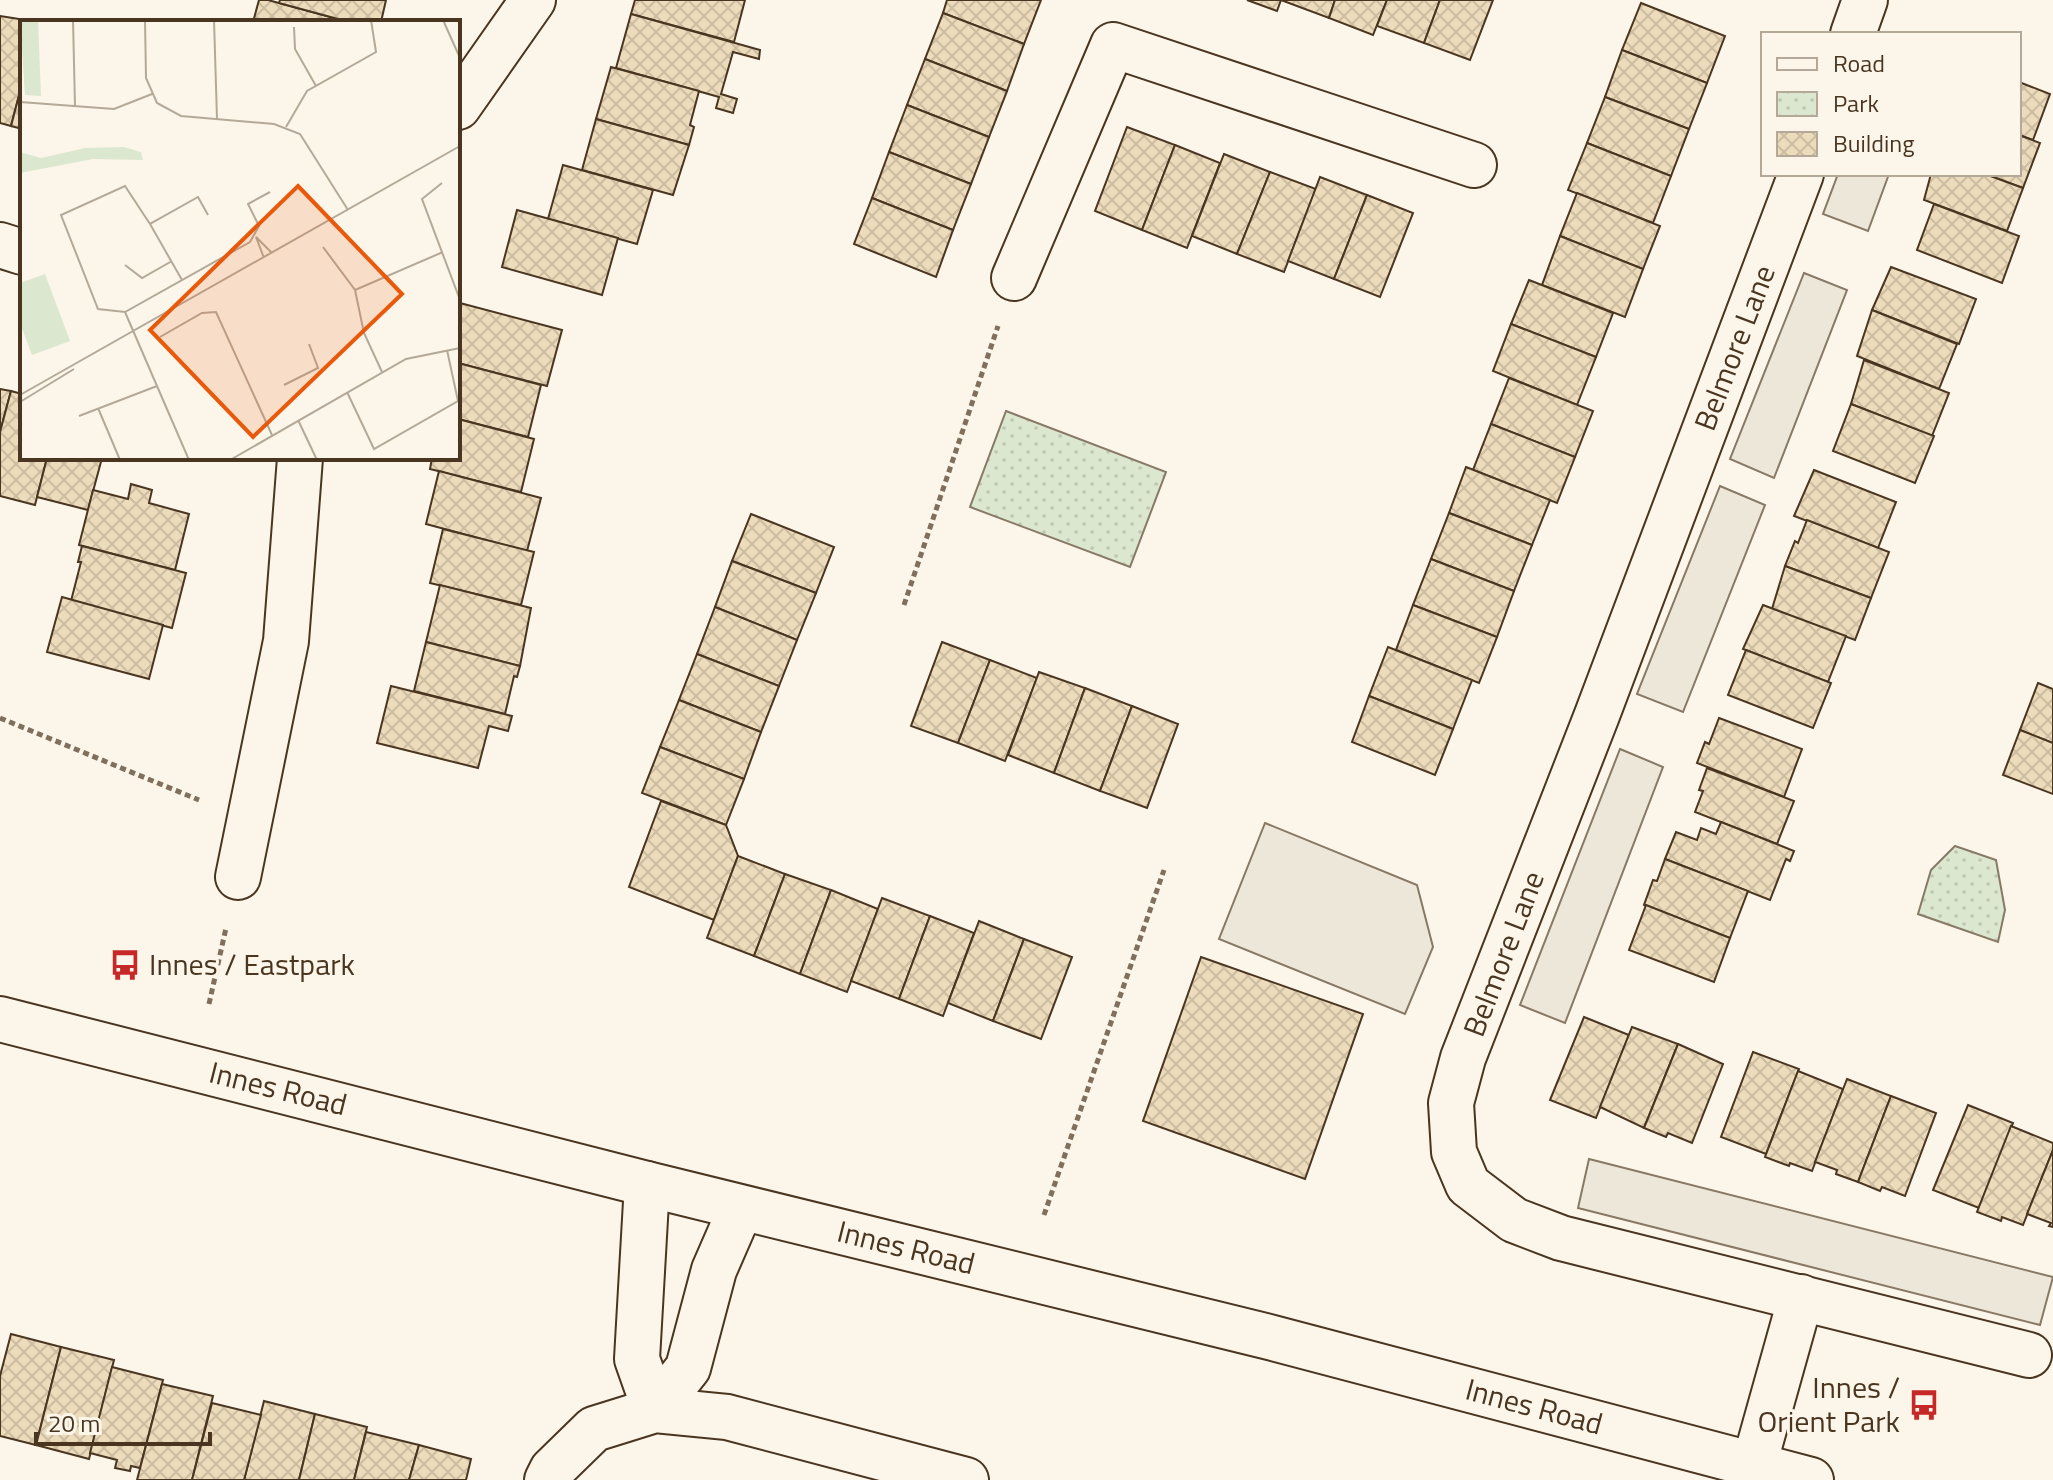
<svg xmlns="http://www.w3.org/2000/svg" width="2053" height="1480" font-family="'Titillium Web',sans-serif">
<defs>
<pattern id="park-dots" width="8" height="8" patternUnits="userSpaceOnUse" patternTransform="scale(2)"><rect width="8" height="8" fill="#dce7d0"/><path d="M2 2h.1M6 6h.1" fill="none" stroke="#bec7b2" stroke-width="1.8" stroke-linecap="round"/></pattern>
<pattern id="building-cross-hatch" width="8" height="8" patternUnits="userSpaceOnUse" patternTransform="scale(2)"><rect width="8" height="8" fill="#ecdcbc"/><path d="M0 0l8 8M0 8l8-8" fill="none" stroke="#ccbda1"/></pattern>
</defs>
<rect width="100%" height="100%" fill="#fbf6e9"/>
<g fill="url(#park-dots)" stroke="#887966" stroke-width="2">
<polygon points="1006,411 1166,472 1130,567 970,507"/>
<polygon points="1955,846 1996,860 2005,910 1998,942 1918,914 1931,870"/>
</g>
<g fill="#ede7d9" stroke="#887966" stroke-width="2">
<polygon points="1838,174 1889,174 1868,231 1823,214"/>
<polygon points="1804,273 1847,290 1774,478 1730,459"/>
<polygon points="1720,486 1765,505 1683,712 1637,694"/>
<polygon points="1620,749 1663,767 1565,1023 1520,1005"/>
<polygon points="1265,823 1417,885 1433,947 1405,1014 1219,939"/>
<polygon points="1589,1159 2053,1277 2040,1325 1578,1208"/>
</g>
<g fill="url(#building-cross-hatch)" stroke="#4a3520" stroke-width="2">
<polygon points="259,0 268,0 349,22 253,22"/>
<polygon points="280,0 386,0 381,22 349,22 279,3"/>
<polygon points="635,0 745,0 734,42 631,14"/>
<polygon points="947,0 1041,0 1024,44 943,13"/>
<polygon points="1247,0 1281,0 1277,11"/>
<polygon points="1281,0 1335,0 1329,18"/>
<polygon points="1335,0 1387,0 1373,35 1329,18"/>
<polygon points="1387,0 1440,0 1424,43 1377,26"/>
<polygon points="1440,0 1493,0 1470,60 1424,43"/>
<polygon points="1641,3 1725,36 1707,83 1622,50"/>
<polygon points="943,13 1024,44 1007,91 925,59"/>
<polygon points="631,14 760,50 759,59 733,52 721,94 737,99 733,113 716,108 719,97 616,68"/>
<polygon points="0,16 38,22 22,22 22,84 11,126 0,123"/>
<polygon points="1622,50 1707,83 1689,129 1605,97"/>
<polygon points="925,59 1007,91 989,137 907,105"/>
<polygon points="611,67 699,91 690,125 694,127 689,145 596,119"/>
<polygon points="2019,82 2050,94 2033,140 2019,135"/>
<polygon points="22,84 22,129 11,126"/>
<polygon points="1605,97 1689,129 1671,176 1587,143"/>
<polygon points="907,105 989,137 971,184 889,152"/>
<polygon points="596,119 689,145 673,195 582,170"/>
<polygon points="1127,127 1175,145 1142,230 1095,211"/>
<polygon points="2019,135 2040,143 2023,188 1985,174 2019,174"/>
<polygon points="1587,143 1671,176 1653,223 1568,190"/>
<polygon points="1175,145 1220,163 1187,248 1142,230"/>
<polygon points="889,152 971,184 953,230 872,198"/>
<polygon points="1224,154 1270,172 1237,254 1192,236"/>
<polygon points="563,165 653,190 637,244 548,219"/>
<polygon points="1270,172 1316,189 1284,272 1237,254"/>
<polygon points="1931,174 1985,174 2023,188 2007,231 1924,200"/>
<polygon points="1320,177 1367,195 1334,279 1288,261"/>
<polygon points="1577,193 1660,226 1643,269 1560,236"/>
<polygon points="1367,195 1413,213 1380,297 1334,279"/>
<polygon points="872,198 953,230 936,277 854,244"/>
<polygon points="1934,204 2019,236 2002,283 1917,250"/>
<polygon points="517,210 618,238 602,295 502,267"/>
<polygon points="1560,236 1643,269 1625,317 1542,285"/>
<polygon points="1891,267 1976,299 1959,344 1872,310"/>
<polygon points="1529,280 1613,313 1596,357 1511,324"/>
<polygon points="460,303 562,330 547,386 458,363"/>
<polygon points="1872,310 1957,344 1939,389 1857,356"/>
<polygon points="1511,324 1596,357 1577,405 1493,371"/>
<polygon points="1864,360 1949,393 1932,436 1851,404"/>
<polygon points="458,363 541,385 528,437 458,419"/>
<polygon points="1509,378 1593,411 1575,457 1491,424"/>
<polygon points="0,389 11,391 0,432"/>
<polygon points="11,391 22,394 22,458 47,458 35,505 0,496 0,432"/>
<polygon points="1851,404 1934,436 1915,483 1833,451"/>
<polygon points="458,419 534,439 521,492 430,469 432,458 458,458"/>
<polygon points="1491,424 1575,457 1557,503 1473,470"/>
<polygon points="47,458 102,458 88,510 37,497"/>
<polygon points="1466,467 1550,500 1532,545 1449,513"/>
<polygon points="1814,470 1896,502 1878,548 1794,516"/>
<polygon points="439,471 541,498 527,551 426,524"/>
<polygon points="131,484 152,490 149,503 189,514 175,570 79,545 93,490 128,499"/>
<polygon points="1449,513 1532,545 1514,591 1431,559"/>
<polygon points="751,514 834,547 816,593 732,561"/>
<polygon points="1807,520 1889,552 1871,598 1785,566 1795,541 1798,543"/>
<polygon points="443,529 534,552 521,605 430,583"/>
<polygon points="82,546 186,573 172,628 71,601 81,562 78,562"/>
<polygon points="1431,559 1514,591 1497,637 1413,605"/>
<polygon points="732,561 816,593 797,640 715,607"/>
<polygon points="1785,566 1871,598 1855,640 1772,609"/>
<polygon points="440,585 531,608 520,666 426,642"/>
<polygon points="62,597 163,625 149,679 47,652"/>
<polygon points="1413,605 1497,637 1479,683 1396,650"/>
<polygon points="1763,605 1846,636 1828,682 1743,649"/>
<polygon points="715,607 797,640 779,686 697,654"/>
<polygon points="426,642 520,666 517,677 514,676 505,714 414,691"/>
<polygon points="942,642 990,660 958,743 911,726"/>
<polygon points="1388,647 1472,680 1453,729 1369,696"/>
<polygon points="1746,650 1831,683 1813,728 1728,695"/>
<polygon points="697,654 779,686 761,732 679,700"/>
<polygon points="990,660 1037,678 1005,761 958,743"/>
<polygon points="1039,672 1085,688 1054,773 1008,755"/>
<polygon points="2038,683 2053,689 2053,743 2020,730"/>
<polygon points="391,686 512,716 508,731 489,726 478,768 377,743"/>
<polygon points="1085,688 1132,706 1100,791 1054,773"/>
<polygon points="1369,696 1453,729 1435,775 1352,742"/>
<polygon points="679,700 761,732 744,779 660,747"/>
<polygon points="1132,706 1178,724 1147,808 1100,791"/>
<polygon points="1719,718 1802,749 1784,797 1697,763 1705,742 1709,744"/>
<polygon points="2020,730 2053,743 2053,794 2003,775"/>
<polygon points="660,747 744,779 726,825 642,793"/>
<polygon points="1707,768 1794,801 1777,844 1695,812 1703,791 1699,790"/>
<polygon points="661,801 726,825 738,856 714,920 629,887"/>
<polygon points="1721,822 1794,851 1790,861 1786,859 1770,900 1665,859 1676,832 1697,840 1701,828 1716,834"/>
<polygon points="738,856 785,874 754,956 707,938"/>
<polygon points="1665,859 1748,891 1730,938 1644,905 1653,880 1657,881"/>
<polygon points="785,874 831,890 800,974 754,956"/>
<polygon points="831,890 878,909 847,992 800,974"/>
<polygon points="882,898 930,916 899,999 851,981"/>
<polygon points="1646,905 1730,938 1714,982 1629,950"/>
<polygon points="930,916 974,933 943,1016 899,999"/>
<polygon points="979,921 1024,939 993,1021 948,1003"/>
<polygon points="1024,939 1072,957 1041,1039 993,1021"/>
<polygon points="1201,957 1363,1014 1305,1179 1143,1121"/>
<polygon points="1584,1017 1629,1035 1596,1118 1550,1100"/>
<polygon points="1632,1027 1678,1044 1644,1128 1600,1107"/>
<polygon points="1678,1044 1723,1064 1692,1143 1668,1133 1666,1137 1644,1128"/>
<polygon points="1753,1052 1799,1069 1766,1154 1721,1137"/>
<polygon points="1798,1071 1843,1089 1812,1171 1790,1163 1789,1166 1765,1157"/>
<polygon points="1847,1079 1891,1096 1858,1182 1836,1174 1837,1170 1815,1162"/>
<polygon points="1891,1096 1936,1113 1905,1196 1882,1187 1880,1191 1858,1182"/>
<polygon points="1968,1105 2013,1123 1979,1208 1933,1190"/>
<polygon points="2011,1126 2053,1143 2053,1150 2023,1225 2002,1217 2001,1221 1977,1212"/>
<polygon points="2053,1150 2053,1227 2049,1226 2051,1223 2027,1214"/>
<polygon points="11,1334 61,1347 36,1445 0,1436 0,1376"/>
<polygon points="61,1347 114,1360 89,1459 36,1445"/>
<polygon points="112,1367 163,1380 140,1468 131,1466 130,1471 115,1468 117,1460 90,1453"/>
<polygon points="162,1384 213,1396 192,1480 137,1480"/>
<polygon points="264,1401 315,1414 299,1480 244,1480"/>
<polygon points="212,1403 261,1415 244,1480 192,1480"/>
<polygon points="315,1414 367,1427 354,1480 299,1480"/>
<polygon points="366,1432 419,1445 409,1480 354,1480"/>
<polygon points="419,1445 471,1459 466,1480 409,1480"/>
</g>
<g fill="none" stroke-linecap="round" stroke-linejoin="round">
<defs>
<g id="minor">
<polyline points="1853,34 1865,0"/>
<polyline points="458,107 533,0"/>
<polyline points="1801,174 1597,715 1463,1058 1451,1103 1454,1152 1468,1185 1514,1220 1561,1238 2029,1355"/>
<polyline points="0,245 22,252"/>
<polyline points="1014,278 1113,45 1474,165"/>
<polyline points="238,877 286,641 300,458"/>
<polyline points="0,1019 647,1184 1273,1338 1811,1480"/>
<polyline points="647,1184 637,1359 655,1410 688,1368 714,1270 741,1208"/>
<polyline points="1754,1465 1801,1297"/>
<polyline points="547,1480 552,1470 594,1429 655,1410 727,1417 966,1480"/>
</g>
</defs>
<use href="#minor" stroke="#4a3520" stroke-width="48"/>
<g stroke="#7f6f5c" stroke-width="5" stroke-dasharray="6 4" stroke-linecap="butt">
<polyline points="904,605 998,326"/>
<polyline points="0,718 199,800"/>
<polyline points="209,1004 226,928"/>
<polyline points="1044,1215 1164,870"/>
</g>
<use href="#minor" stroke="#fbf6e9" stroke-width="44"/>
</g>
<defs>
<symbol id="bus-bare" viewBox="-9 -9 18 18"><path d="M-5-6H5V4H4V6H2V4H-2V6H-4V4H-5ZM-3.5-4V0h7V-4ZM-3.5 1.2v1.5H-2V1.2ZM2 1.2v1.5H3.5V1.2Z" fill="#c62828" stroke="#fbf6e9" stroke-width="2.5" paint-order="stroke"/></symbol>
</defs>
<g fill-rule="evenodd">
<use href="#bus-bare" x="103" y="943" width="44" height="44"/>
<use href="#bus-bare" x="1902" y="1383" width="44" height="44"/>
</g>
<g text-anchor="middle" stroke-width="6" stroke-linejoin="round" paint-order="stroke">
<g font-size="30" fill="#4a3520" stroke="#fbf6e9">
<text transform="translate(1735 348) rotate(-69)" y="10">Belmore Lane</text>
<text transform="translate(1504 954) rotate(-69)" y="10">Belmore Lane</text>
<text transform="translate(278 1089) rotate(14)" y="10">Innes Road</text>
<text transform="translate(906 1248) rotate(14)" y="10">Innes Road</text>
<text transform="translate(1534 1407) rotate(15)" y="10">Innes Road</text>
</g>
<g font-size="30" fill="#4a3520" stroke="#fbf6e9" text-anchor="start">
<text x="149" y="975">Innes / Eastpark</text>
<text x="1900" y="1398" text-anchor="end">Innes /<tspan x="1900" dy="34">Orient Park</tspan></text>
</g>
</g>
<g transform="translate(20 20)">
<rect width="440" height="440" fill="#fbf6e9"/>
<path d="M104 127 121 132 123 140 73 139 0 153V132L21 138 65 128Z" fill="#dce7d0"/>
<path d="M0 0H18L21 76 5 75Z" fill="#dce7d0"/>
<path d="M25 254 50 321 12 335 0 303V263Z" fill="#dce7d0"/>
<path fill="none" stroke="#b4a999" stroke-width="2" d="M53 0 55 86M125 0 126 58 137 83 161 96 254 104 280 114 328 190M194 0 197 99M423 0 440 38M274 7 275 29 296 66M0 82 94 89 132 74M266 107 287 71 356 32 351 0M422 163 402 179 440 280M130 204 105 166 41 195 78 289 105 292 230 222 239 206 228 184 250 172M303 227 335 270 344 313 362 352M244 238 236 217 252 233M105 245 122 258 152 241M162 260 130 204 178 177 188 195M335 270 423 232M105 292 169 440M140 317 182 293 196 292 252 415M264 365 298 348 289 324M327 372 354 429 438 381 427 330M0 375 440 126M0 382 54 349M78 388 100 440M59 396 137 366M278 400 297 440M210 440 386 339 440 328"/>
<path fill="#e8590c" fill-opacity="0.15" stroke="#e8590c" stroke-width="4" d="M278 166 382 274 233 417 130 310Z"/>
<rect width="440" height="440" fill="none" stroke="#4a3520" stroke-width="4"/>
</g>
<rect x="1761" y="32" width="260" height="144" fill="#fbf6e9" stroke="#b4a999" stroke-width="2"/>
<rect x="1777" y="58" width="40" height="12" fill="#fbf6e9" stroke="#b4a999" stroke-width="2"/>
<text x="1833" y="72" font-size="24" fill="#4a3520">Road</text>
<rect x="1777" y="92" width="40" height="24" fill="url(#park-dots)" stroke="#b4a999" stroke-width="2"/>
<text x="1833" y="112" font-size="24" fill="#4a3520">Park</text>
<rect x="1777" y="132" width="40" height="24" fill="url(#building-cross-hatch)" stroke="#b4a999" stroke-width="2"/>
<text x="1833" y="152" font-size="24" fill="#4a3520">Building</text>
<path d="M36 1432v12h174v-12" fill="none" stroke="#4a3520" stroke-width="4"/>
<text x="48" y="1432" font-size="24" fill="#4a3520" stroke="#fbf6e9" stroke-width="6" paint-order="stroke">20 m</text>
</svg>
